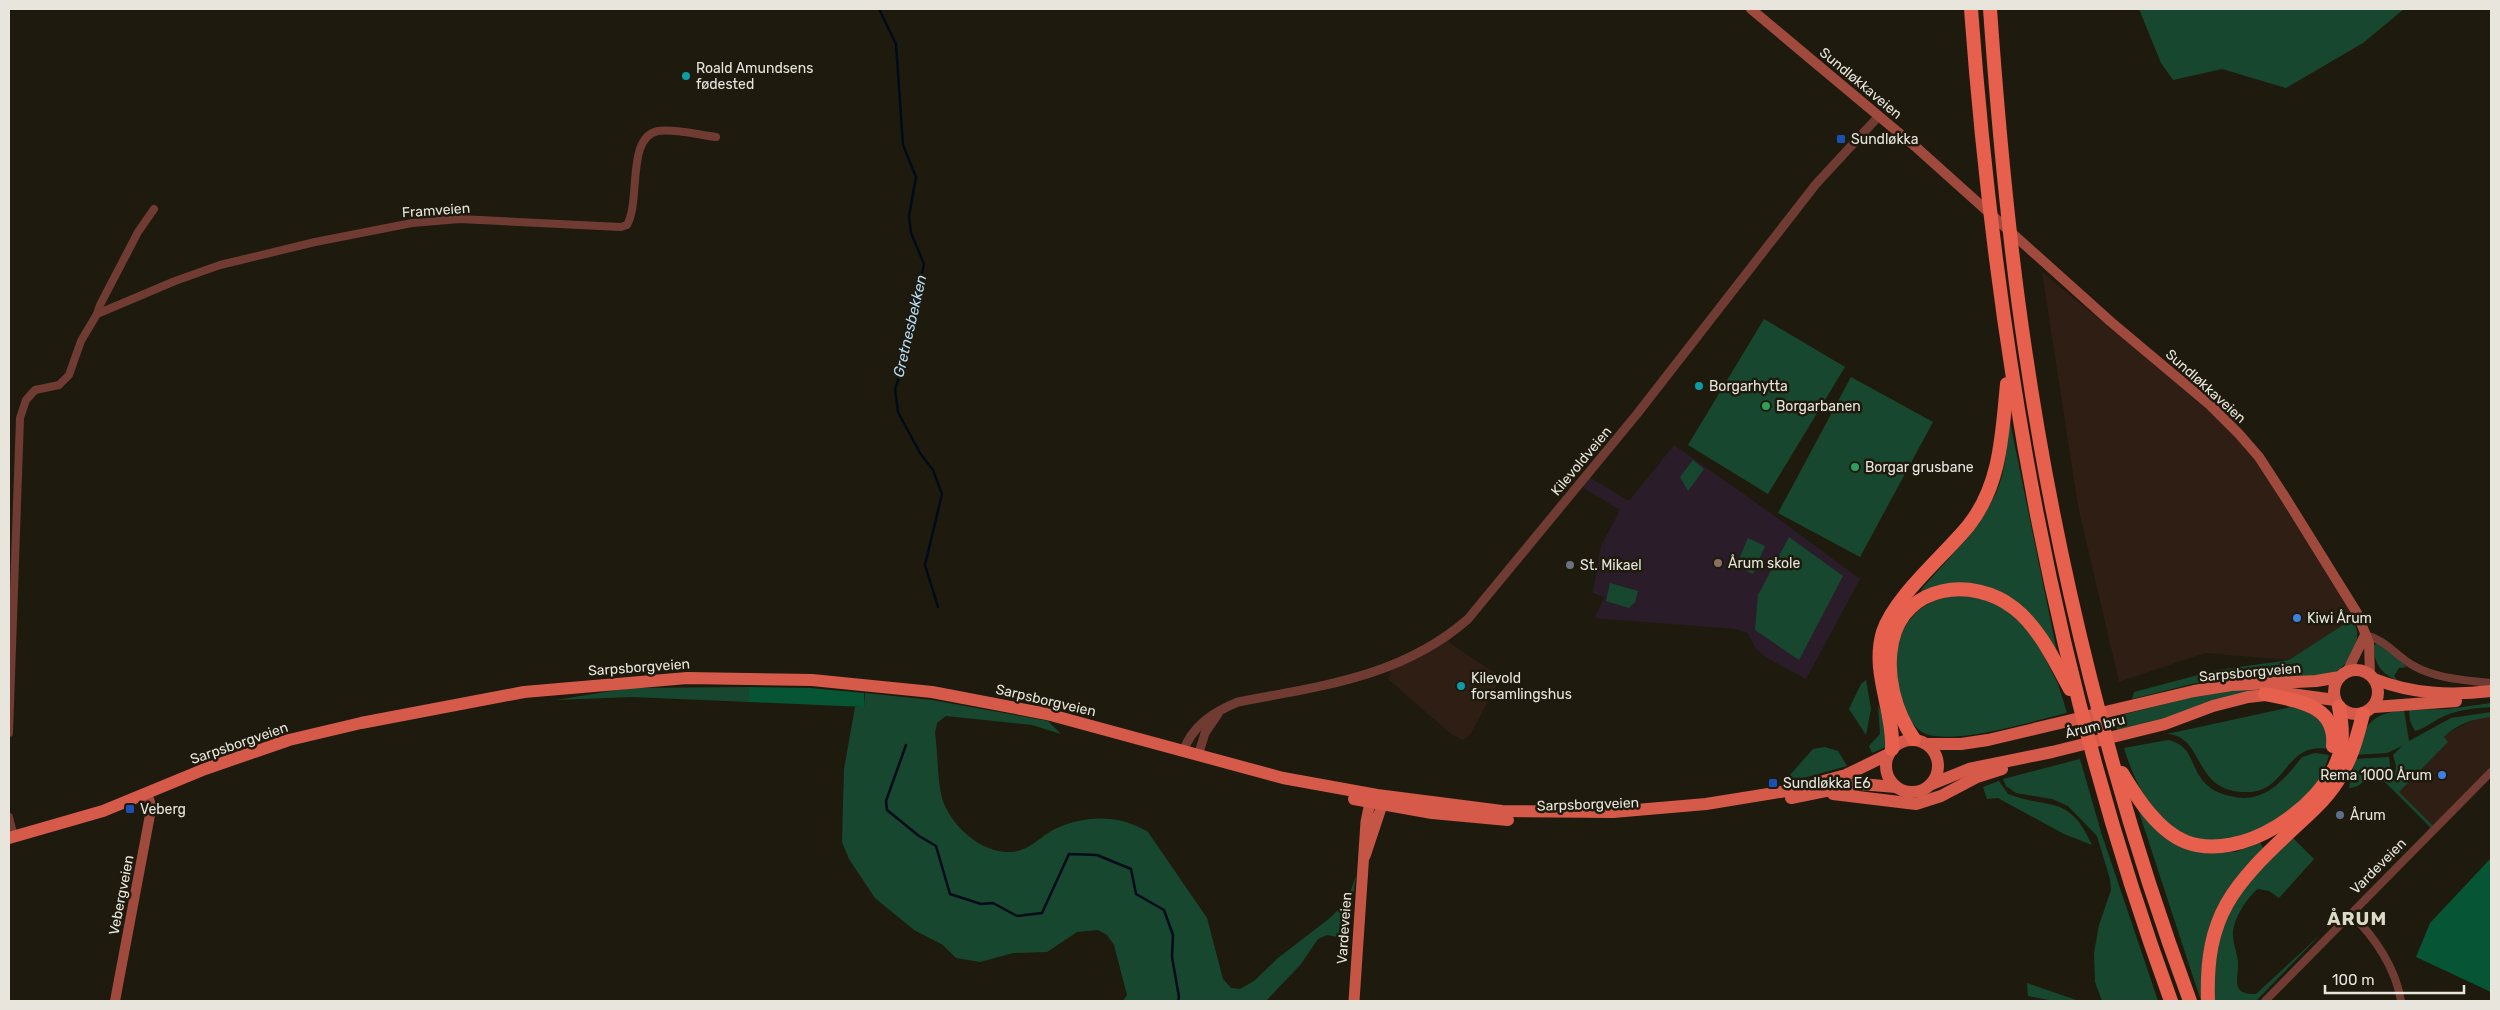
<svg xmlns="http://www.w3.org/2000/svg" width="2500" height="1010" font-family="Rubik,sans-serif">
<rect width="100%" height="100%" fill="#1e1b0e"/>
<g fill="#2e1e14">
<polygon points="2042,272 2212,412 2256,459 2289,509 2355,619 2346,623 2289,660 2205,653 2119,682 2078,506"/>
<polygon points="1447,637 1451,644 1501,677 1470,735 1463,740 1451,734 1388,679 1393,666"/>
<polygon points="2482,716 2491,716 2491,768 2481,782 2436,829 2399,792 2447,742 2444,737 2450,732"/>
</g>
<polygon fill="#2a1d29" points="1674,445 1772,514 1860,579 1806,679 1767,658 1756,649 1748,633 1735,629 1595,618 1604,597 1593,593 1601,546 1620,510 1579,485 1587,476 1629,501"/>
<g fill="#17482f">
<polygon points="2139,9 2404,9 2363,43 2286,88 2222,69 2173,80 2161,63"/>
<polygon points="1764,319 1845,367 1768,494 1688,445"/>
<polygon points="1851,377 1933,422 1860,557 1778,513"/>
<path d="M2009 417 2058 657 2042 632 1976 585 1946 584 1923 594 1921 590C1947 559 1980 529 1996 493 2007 469 2007 442 2009 417Z"/>
<polygon points="1693,460 1704,469 1688,491 1680,477"/>
<polygon points="1789,537 1843,576 1799,660 1755,630 1758,595"/>
<polygon points="1748,538 1765,546 1753,574 1736,566"/>
<polygon points="1610,583 1638,591 1635,602 1629,608 1606,601"/>
<path d="M1961 592 2004 606 2035 638 2058 684 2067 713C2033 721 1962 743 1929 735 1905 729 1895 686 1895 664 1895 647 1902 627 1914 615 1926 601 1944 598 1961 592Z"/>
<path d="M2353 622C2363 634 2353 657 2343 666 2338 671 2332 674 2325 676L2196 683 2132 699 2134 692 2217 670 2289 660 2346 623Z"/>
<path d="M2379 643 2407 667 2399 668 2394 676 2398 681C2381 673 2374 665 2374 645Z"/>
<polygon points="1866,680 1871,709 1866,735 1849,709 1861,684"/>
<polygon points="2267,686 2180,714 2117,730 2114,717 2204,694"/>
<polygon points="749,687 749,702 632,697 556,700 630,688"/>
<path d="M865 693 932 700 1048 721 1061 734 1032 725 946 716 937 723 935 733C938 753 937 779 942 798 950 827 989 861 1021 850 1033 846 1042 836 1053 830 1084 815 1119 814 1148 832L1207 918 1223 979 1231 988 1240 989 1254 981 1278 958 1330 918 1347 901 1356 876 1346 943 1338 937 1327 935 1318 939 1301 964 1266 1001H1123L1127 995 1114 945 1107 935 1098 930 1077 932 1047 952 1013 953 980 962 956 958 943 945 914 930 875 898 849 859 842 842 844 769 855 707H864Z"/>
<path d="M2491 703V707C2475 708 2455 710 2440 718 2431 723 2425 728 2415 731L2410 721 2409 710 2448 709Z"/>
<polygon points="1878,705 1884,718 1886,747 1872,753 1869,746 1880,734"/>
<path d="M2291 707 2308 711 2328 725 2329 749C2282 741 2289 795 2243 792 2192 790 2205 736 2167 734Z"/>
<path d="M2404 710 2409 741 2451 718 2491 712V717C2472 719 2457 724 2444 737L2448 742 2399 792 2433 826 2431 828 2384 781 2369 782V778L2395 773 2396 766 2393 755 2402 746 2387 753 2355 755C2366 724 2370 714 2404 710Z"/>
<path d="M2168 740C2194 746 2189 765 2204 782 2211 790 2220 794 2230 796 2264 805 2284 780 2302 757L2315 753 2329 755C2320 786 2305 799 2278 818 2271 823 2264 829 2257 833 2251 835 2244 836 2238 838 2175 854 2140 802 2124 748Z"/>
<polygon points="1825,747 1838,751 1847,766 1782,784 1813,749"/>
<path d="M2389 757 2391 771 2368 775C2362 783 2360 787 2349 788L2355 759Z"/>
<polygon points="2080,759 2101,832 2158,1001 2102,1001 2095,982 2094,953 2099,925 2111,890 2110,879 2097,836 2068,806 2052,799 2016,793 2006,786 2003,779"/>
<path d="M1999 781 2008 794C2051 810 2069 794 2092 845L2064 834 1998 798 1987 799 1983 787Z"/>
<polygon points="2136,803 2210,852 2236,852 2260,842 2265,852 2230,888 2204,1001 2201,1001"/>
<path d="M2293 838 2314 859 2279 898 2269 891 2258 889C2247 897 2232 921 2233 935 2233 944 2237 952 2238 962 2239 978 2229 995 2256 994L2320 935 2256 1001H2213C2212 987 2217 929 2223 918 2239 887 2268 861 2293 838Z"/>
<polygon points="2027,983 2079,1001 2054,1001 2028,996"/>
</g>
<g fill="#065534">
<polygon points="749,687 810,688 864,693 864,707 749,702"/>
<polygon points="2491,858 2491,992 2416,957 2430,923"/>
</g>
<g fill="none" stroke-linecap="round" stroke-linejoin="round">
<g stroke="#000b1a" stroke-width="2.5">
<polyline points="879,9 896,44 903,145 916,177 909,216 911,233 924,264 901,372 895,389 898,412 920,453 933,470 942,494 925,565 938,607"/>
<polyline points="906,745 886,801 887,810 919,836 936,846 950,894 981,904 993,903 1017,916 1042,913 1069,854 1097,855 1131,869 1136,894 1164,910 1173,935 1172,957 1179,997 1178,1001"/>
</g>
<g stroke="#703b32" stroke-width="8">
<polyline points="97,314 100,305 138,232 154,209"/>
<path d="M2365 635C2386 640 2396 656 2414 666 2437 679 2466 680 2491 683"/>
<path d="M9 733 20 418 26 400 35 390 59 385 69 375 81 341 97 314 175 281 220 265 315 242 412 223 460 219 621 227 627 225C641 201 626 137 658 131 673 128 700 135 716 137"/>
<polyline points="9,817 14,837"/>
<path d="M2351 914C2375 937 2396 969 2401 1001"/>
<polyline points="2265,1001 2491,772"/>
</g>
<g stroke="#703b32" stroke-width="9">
<path d="M1183 752C1192 726 1213 712 1238 702 1321 686 1402 677 1468 619L1637 414 1816 184 1878 117"/>
<polyline points="1198,756 1205,733 1218,714"/>
</g>
<g stroke="#a04a3e" stroke-width="10">
<polyline points="1751,9 1917,148 2111,322 2210,405 2239,434 2259,457 2285,497 2357,613 2369,643 2370,675"/>
<polyline points="2347,672 2365,635"/>
<polyline points="115,1001 150,815 150,802 147,794"/>
</g>
<polyline stroke="#c55646" stroke-width="11" points="1354,1001 1366,822 1370,802 1377,795 1382,805 1365,856"/>
<g stroke="#d65a4a" stroke-width="12">
<circle cx="2356" cy="692" r="22"/>
<path d="M2374 679C2413 694 2450 696 2491 691"/>
<polyline points="2374,707 2456,701"/>
<circle cx="1912" cy="766" r="26"/>
<polyline points="1927,744 1961,744 1988,740 2194,691 2231,685 2316,681 2340,677"/>
<polyline points="1932,784 1969,769 2052,752 2165,724 2213,706 2248,697 2283,693 2335,700"/>
<polyline points="1833,794 1916,804 1941,796 1977,777 2002,769"/>
<polyline points="1791,798 1860,784 1896,787"/>
<polyline points="1354,799 1432,813 1508,820"/>
<polyline points="9,838 103,811 205,769 289,740 361,723 524,692 687,678 812,680 932,692 1047,714 1283,778 1377,795 1502,811 1613,812 1706,804 1786,791 1846,775 1889,754"/>
</g>
<g stroke="#e75f4d" stroke-width="14">
<path d="M1971 9C1996 347 2054 682 2171 1001"/>
<path d="M1990 9C1998 122 2008 236 2025 349 2057 568 2113 794 2190 1001"/>
<path d="M2265 694C2296 701 2337 704 2333 746"/>
<path d="M1914 739C1895 712 1885 675 1892 642 1904 584 1973 576 2014 608 2039 627 2055 662 2070 689"/>
<path d="M1892 749C1894 710 1871 672 1883 632 1895 596 1944 556 1969 525 2001 484 2002 434 2007 384"/>
<path d="M2122 773C2137 798 2158 831 2186 842 2241 863 2322 808 2339 756 2344 740 2342 723 2339 707"/>
<path d="M2208 1001C2205 915 2233 885 2293 829 2311 812 2330 796 2341 775 2352 757 2358 734 2363 714"/>
</g>
</g>
<g fill="#0f9aa8" stroke="#1e1b0e" stroke-width="2">
<circle cx="686" cy="76" r="5"/>
<circle cx="1699" cy="386" r="5"/>
<circle cx="1461" cy="686" r="5"/>
</g>
<g fill="#1a4fb4" stroke="#1e1b0e" stroke-width="2">
<rect x="1836" y="134" width="10" height="10" rx="2.5"/>
<rect x="1768" y="778" width="10" height="10" rx="2.5"/>
<rect x="125" y="804" width="10" height="10" rx="2.5"/>
</g>
<g fill="#2e9e5b" stroke="#1e1b0e" stroke-width="2">
<circle cx="1766" cy="406" r="5"/>
<circle cx="1855" cy="467" r="5"/>
</g>
<circle fill="#8d6e63" stroke="#1e1b0e" stroke-width="2" cx="1718" cy="563" r="5"/>
<circle fill="#6b7280" stroke="#1e1b0e" stroke-width="2" cx="1570" cy="565" r="5"/>
<g fill="#3f7fe0" stroke="#1e1b0e" stroke-width="2">
<circle cx="2297" cy="618" r="5"/>
<circle cx="2442" cy="775" r="5"/>
</g>
<circle fill="#5c6f8a" stroke="#1e1b0e" stroke-width="2" cx="2340" cy="815" r="5"/>
<g text-anchor="middle" stroke-width="5" stroke-linejoin="round" paint-order="stroke">
<g font-size="14" fill="#e7e5dc" stroke="#1e1b0e" text-anchor="start">
<text x="696" y="73">Roald Amundsens<tspan x="696" dy="16">fødested</tspan></text>
<text x="1851" y="144">Sundløkka</text>
<text x="1709" y="391">Borgarhytta</text>
<text x="1776" y="411">Borgarbanen</text>
<text x="1865" y="472">Borgar grusbane</text>
<text x="1728" y="568">Årum skole</text>
<text x="1580" y="570">St. Mikael</text>
<text x="2307" y="623">Kiwi Årum</text>
<text x="1471" y="683">Kilevold<tspan x="1471" dy="16">forsamlingshus</tspan></text>
<text x="2432" y="780" text-anchor="end">Rema 1000 Årum</text>
<text x="1783" y="788">Sundløkka E6</text>
<text x="140" y="814">Veberg</text>
<text x="2350" y="820">Årum</text>
</g>
<g font-size="14" fill="#e7e5dc" stroke="#1e1b0e">
<text transform="translate(1861 83) rotate(40)" y="5">Sundløkkaveien</text>
<text transform="translate(436 210) rotate(-4)" y="5">Framveien</text>
<text transform="translate(2206 386) rotate(42)" y="5">Sundløkkaveien</text>
<text transform="translate(1581 461) rotate(-50)" y="5">Kilevoldveien</text>
<text transform="translate(639 667) rotate(-4)" y="5">Sarpsborgveien</text>
<text transform="translate(2250 672) rotate(-5)" y="5">Sarpsborgveien</text>
<text transform="translate(1046 700) rotate(13)" y="5">Sarpsborgveien</text>
<text transform="translate(2095 726) rotate(-14)" y="5">Årum bru</text>
<text transform="translate(239 743) rotate(-19)" y="5">Sarpsborgveien</text>
<text transform="translate(1588 804) rotate(-2)" y="5">Sarpsborgveien</text>
<text transform="translate(2378 866) rotate(-45)" y="5">Vardeveien</text>
<text transform="translate(121 895) rotate(-79)" y="5">Vebergveien</text>
<text transform="translate(1344 928) rotate(-86)" y="5">Vardeveien</text>
</g>
<g font-size="15" font-style="italic" fill="#b4dcf7" stroke="#1e1b0e">
<text transform="translate(910 326) rotate(-77)" y="5">Gretnesbekken</text>
</g>
<g font-size="19" font-weight="bold" letter-spacing="1" fill="#dcd9c7" stroke="#1e1b0e">
<text x="2357" y="925">ÅRUM</text>
</g>
</g>
<rect width="2500" height="1010" fill="none" stroke="#e7e5dc" stroke-width="20"/>
<path d="M2325 985v8h139v-8" fill="none" stroke="#e7e5dc" stroke-width="2.5"/>
<text x="2332" y="985" font-size="15" fill="#e7e5dc" stroke="#1e1b0e" stroke-width="4" paint-order="stroke">100 m</text>
</svg>
